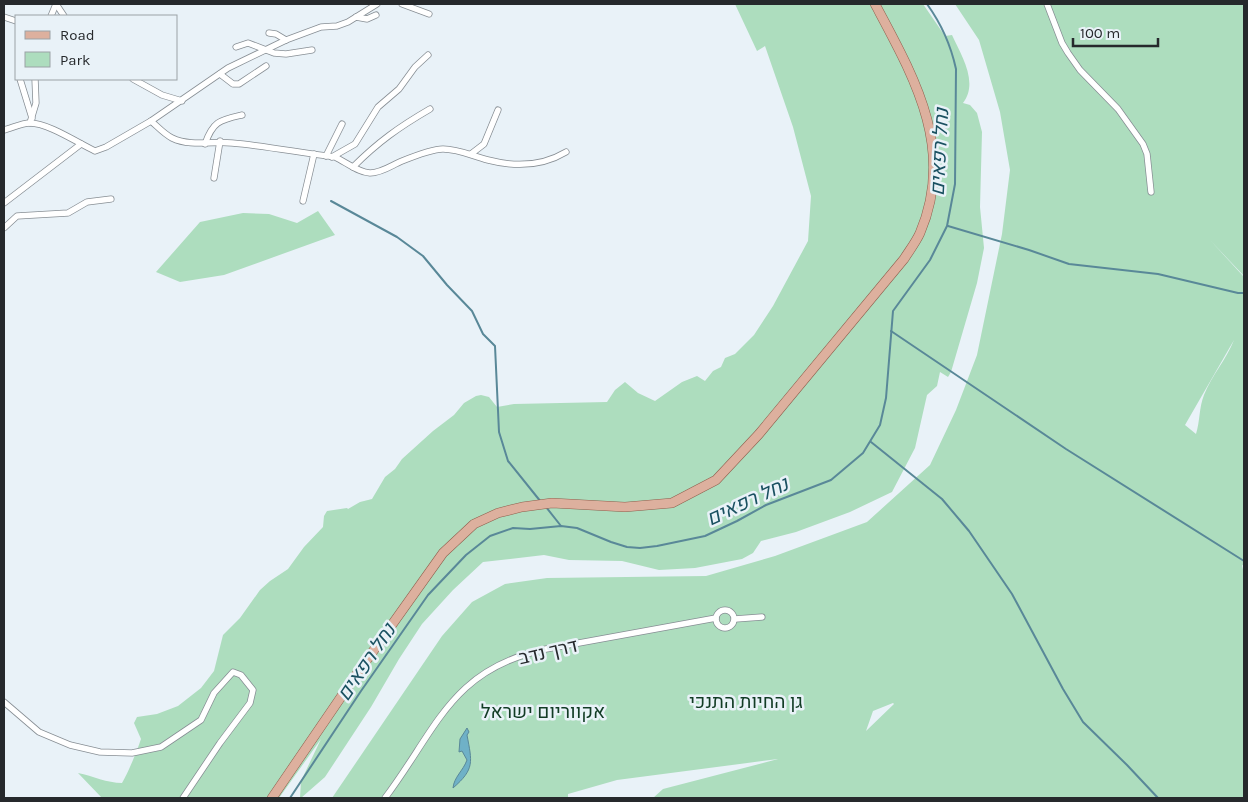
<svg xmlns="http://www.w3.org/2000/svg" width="1248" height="802" font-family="Karla,Heebo,sans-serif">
<rect width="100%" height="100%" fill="#e9f2f8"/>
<g fill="#adddbe" fill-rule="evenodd">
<path d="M735 4H923L945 36 952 35C961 55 979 82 963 103L970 105 977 113 982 132 980 207 984 248 977 283 951 372 948 377 940 372 937 386 927 395 915 448 892 492 850 512 796 532 761 541 753 553 742 559 695 568 659 570 622 561 569 560 544 555 483 562 453 590 422 624 399 659 371 707 325 777 301 798H300L301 781 321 739 279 798H102L78 773C93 776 107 783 122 783 128 773 137 751 141 739L134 723 137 717 157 714 178 706 201 688 214 671 223 635 240 618 260 590 270 581 288 569 304 547 323 527 324 516 327 511 347 508 348 509 360 502 372 499 385 477 395 469 402 459 433 431 454 415 464 403 476 396 481 395 489 397 497 407 514 404 607 402 615 390 625 382 638 393 655 401 682 382 697 376 705 381 713 371 721 367 725 358 735 354 754 335 773 306 808 241 811 196 793 127 765 46 757 51Z"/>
<path d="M955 4H1244V276L1210 240 1244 277V566L1242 565 1244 574V798H653L663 789 778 759 617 780 568 794V798H332L442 636 472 602 505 584 547 578 706 576 775 556 867 522 930 465 956 410 977 355 1002 234 1010 170 1000 112 979 40ZM1234 340C1226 360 1212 375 1204 395 1199 407 1200 422 1196 434L1185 425ZM893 703 894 704 866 731 873 711Z"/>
<polygon points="318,211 335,235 224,275 180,282 156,272 200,222 243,213 269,214 297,223"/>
</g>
<path fill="#6fb1c7" stroke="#598898" d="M467 728 469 732 467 735C472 762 475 769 453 788 454 777 463 771 467 760L462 751 459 752 460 739Z"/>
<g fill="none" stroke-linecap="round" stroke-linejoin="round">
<g stroke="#598898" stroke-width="2">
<polyline points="331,201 397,237 423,256 447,285 472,311 483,334 495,346 499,432 508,461 541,502"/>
<polyline points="948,226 1029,250 1069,264 1158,274 1238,293 1244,293"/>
<polyline points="891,331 1066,449 1244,561"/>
<polyline points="871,442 942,499 969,531 1012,594 1063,689 1083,722 1127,765 1158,798"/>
<polyline points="546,507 561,526"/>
<path d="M290 798 361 691 428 595 466 555 490 536 513 528 530 529 561 526 577 528 611 542 627 547 640 548 657 546 705 536 737 521 766 505 831 480 863 453 880 425 886 398 893 311 930 260 947 226 955 184 956 69C951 46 940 22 927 4"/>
</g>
<defs>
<g id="minor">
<polyline points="56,4 64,16"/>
<polyline points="402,4 429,14"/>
<polyline points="1047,4 1062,43 1068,53 1080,70 1118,109 1143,144 1147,154 1151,192"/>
<polyline points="51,16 56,4"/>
<polyline points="4,17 16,21"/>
<polyline points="356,17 367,19 376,15"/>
<polyline points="269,33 276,34 286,40"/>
<polyline points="236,47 248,43 274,53 286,54 312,50"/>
<polyline points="220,74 233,84 239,84 266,66"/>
<polyline points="20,79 32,118"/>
<polyline points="133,79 162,95 182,101"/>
<polyline points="151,121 228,68 286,40 321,27 337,26 348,22 377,4"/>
<polyline points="30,123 36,103 35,79"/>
<path d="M4 130C12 128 22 123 30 123 48 123 78 143 95 151L106 147 151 121C157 126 164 134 172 138 191 147 212 141 232 143 267 146 301 153 335 157 346 162 357 172 370 173 382 173 392 165 402 161 412 157 433 149 443 149 459 149 472 156 488 160 515 167 541 167 566 152"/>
<path d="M205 144C213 121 220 120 242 115"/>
<polyline points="471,154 484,144 498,110"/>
<polyline points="326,156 342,124"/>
<polyline points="332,157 355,144 378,107 399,89 415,67 428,55"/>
<path d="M353 167C378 142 399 127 430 109"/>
<polyline points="214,178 220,141"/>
<polyline points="303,201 314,154"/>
<polyline points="4,203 81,144"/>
<polyline points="4,228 17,216 68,213 87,202 111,199"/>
<circle cx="725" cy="619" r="9"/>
<polyline points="735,619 762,617"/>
<polyline points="4,702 39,732 70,745 100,752 132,753 161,747 201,720 214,693 233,672 241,675 253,690 250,703 220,743 183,798"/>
<path d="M385 798C437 729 451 669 546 649L716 618"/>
</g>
<path id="primary" d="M272 798 354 678 443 553 474 524 498 513 522 507 552 503 625 507 672 503 716 480 759 434 904 259C909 251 916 242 920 233 956 149 914 77 875 4"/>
</defs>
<use href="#minor" stroke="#878e94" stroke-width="7"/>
<use href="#primary" stroke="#8e5e4c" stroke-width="10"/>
<use href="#minor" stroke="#fff" stroke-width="5.5"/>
<use href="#primary" stroke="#ddb09e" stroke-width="9"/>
</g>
<g text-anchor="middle" stroke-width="5" stroke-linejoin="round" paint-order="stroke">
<g font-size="19" fill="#26292c" stroke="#e9f2f8">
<text transform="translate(548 651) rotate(-13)" y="7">דרך נדב</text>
</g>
<g font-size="19" fill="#123c25" stroke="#e9f2f8">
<text x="746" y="708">גן החיות התנכי</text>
<text x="543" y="718">אקווריום ישראל</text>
</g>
<g font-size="20" font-style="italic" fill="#1a5161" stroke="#e9f2f8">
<text transform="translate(939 152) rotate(-87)" y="7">נחל רפאים</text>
<text transform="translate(747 501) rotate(-25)" y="7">נחל רפאים</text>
<text transform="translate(366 662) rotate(-56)" y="7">נחל רפאים</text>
</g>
</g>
<rect width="1248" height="802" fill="none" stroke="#26292c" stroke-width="10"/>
<rect x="15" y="15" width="162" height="65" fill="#e9f2f8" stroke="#9ba2a6"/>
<rect x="25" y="31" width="25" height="8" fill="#ddb09e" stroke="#9ba2a6"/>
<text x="60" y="40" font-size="15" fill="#26292c">Road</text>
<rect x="25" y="52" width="25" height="15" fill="#adddbe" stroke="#9ba2a6"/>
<text x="60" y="65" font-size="15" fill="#26292c">Park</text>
<path d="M1073 38v8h85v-8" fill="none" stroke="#26292c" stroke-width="2.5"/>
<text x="1080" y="38" font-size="15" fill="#26292c" stroke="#e9f2f8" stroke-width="4" paint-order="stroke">100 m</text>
</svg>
